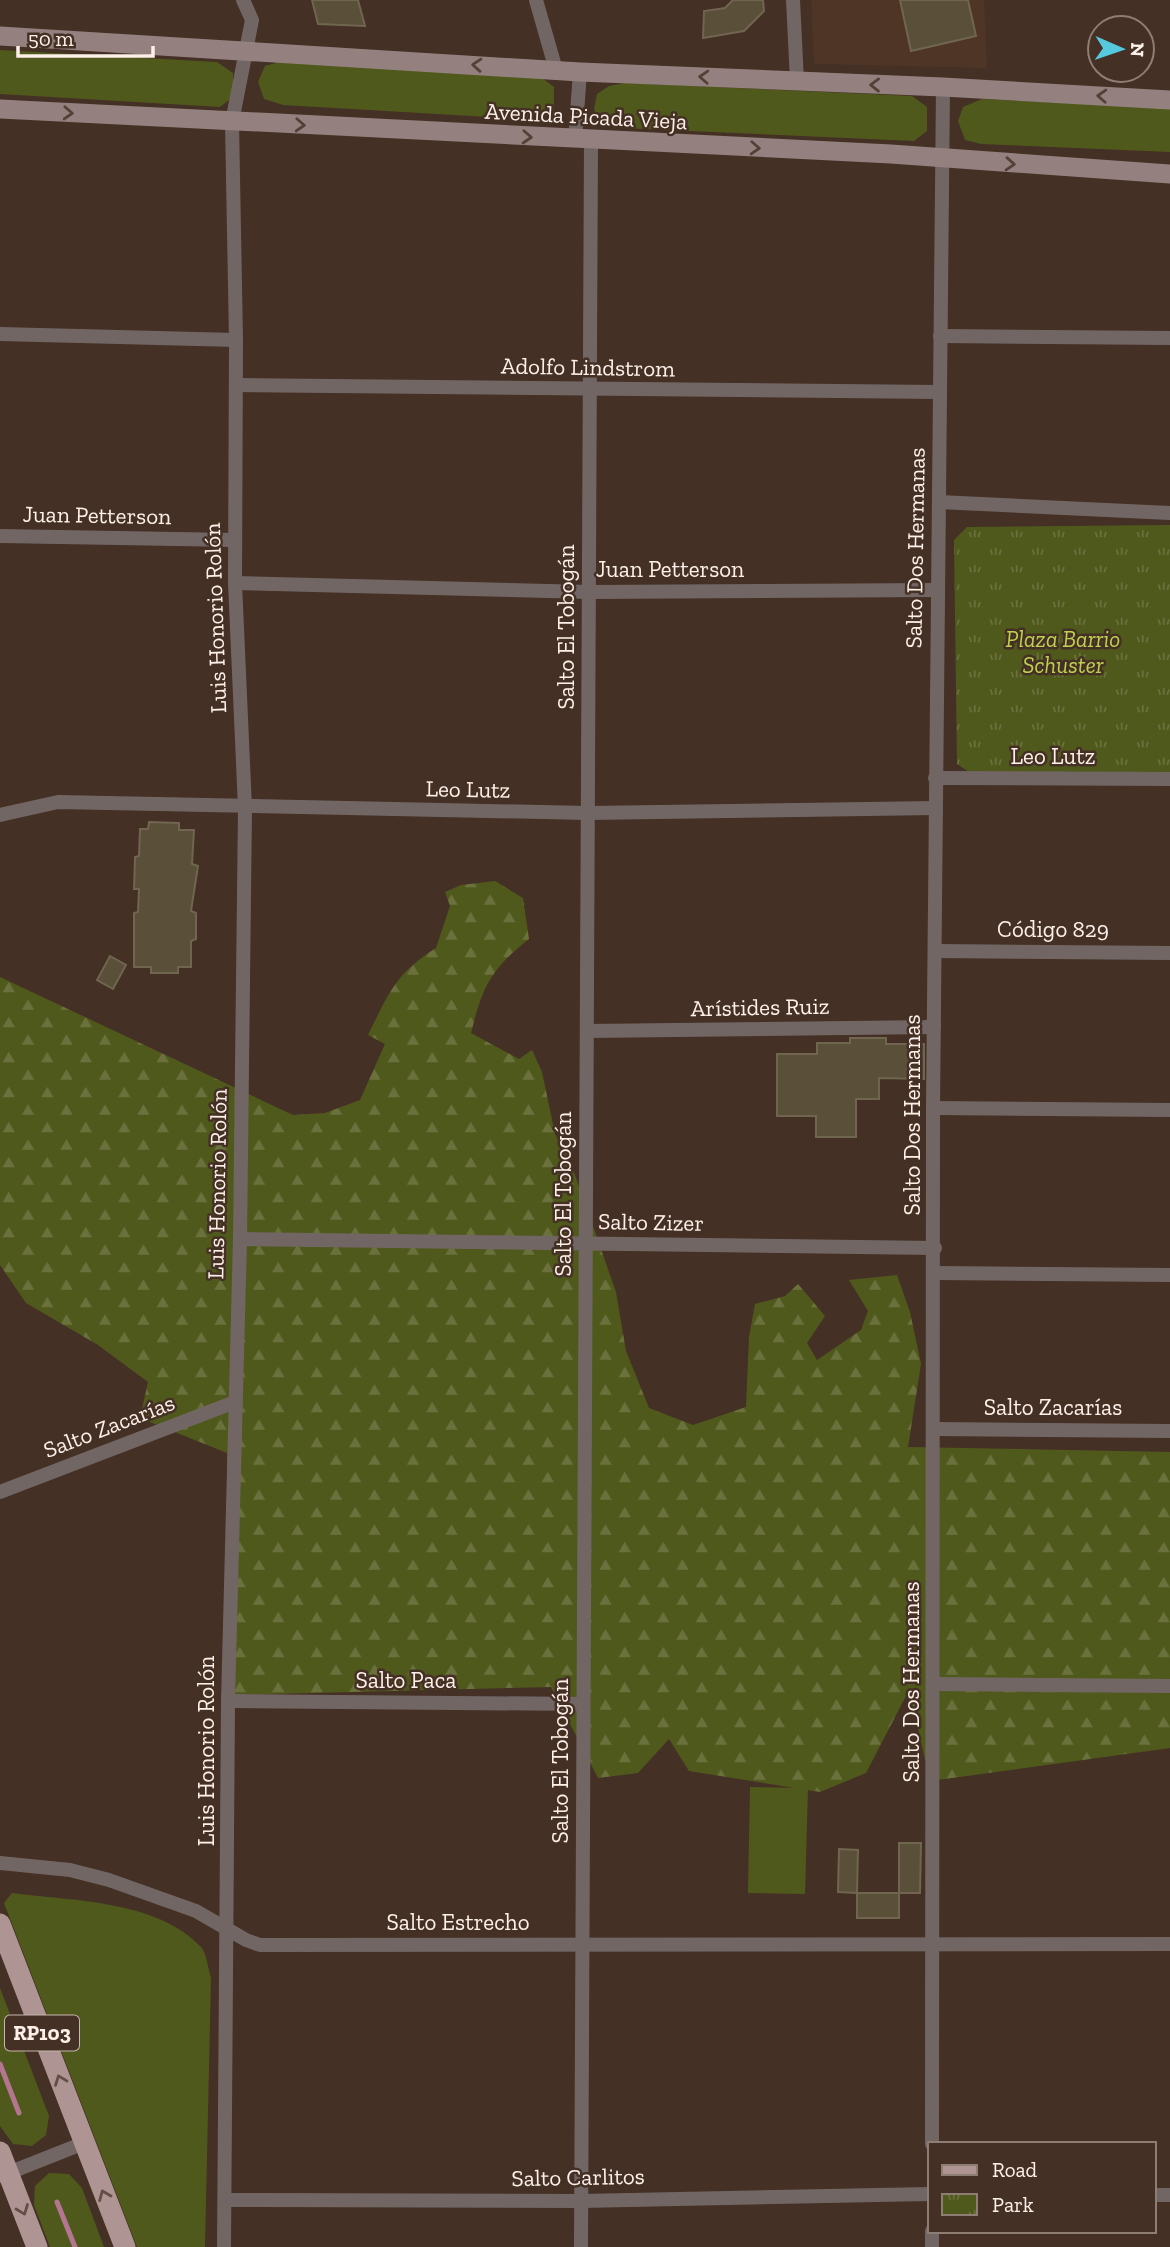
<svg xmlns="http://www.w3.org/2000/svg" width="1170" height="2247" font-family="'Zilla Slab',serif">
<defs>
<pattern id="forest-firs" width="22" height="20" patternUnits="userSpaceOnUse" patternTransform="scale(1.75)"><rect width="22" height="20" fill="#50591c"/><path d="M5 1l3.5 6h-7zM16 11l3.5 6h-7z" fill="#6a713d"/></pattern>
<pattern id="park-tufts" width="24" height="20" patternUnits="userSpaceOnUse" patternTransform="scale(1.75)"><rect width="24" height="20" fill="#50591c"/><path d="M3 7l-1-3M5 7V3M7 7l1-3M15 17l-1-3M17 17v-4M19 17l1-3" fill="none" stroke="#6a713d"/></pattern>
</defs>
<rect width="100%" height="100%" fill="#443024"/>
<polygon fill="#4f3525" points="811,0 984,0 987,68 814,64"/>
<g fill="#50591c">
<polygon points="0,50 217,62 233,73 233,97 220,107 0,94"/>
<polygon points="283,61 538,75 554,87 554,110 541,120 283,105 264,99 258,82 265,66"/>
<polygon points="625,83 912,96 927,107 927,131 914,141 622,128 598,120 594,109 597,94 609,86"/>
<polygon points="982,99 1170,108 1170,152 981,144 965,140 958,121 963,107"/>
<polygon points="750,1787 808,1788 805,1894 748,1893"/>
<path d="M12 1893C72 1901 157 1900 201 1947 207 1954 208 1969 211 1978L205 2247H137L4 1903Z"/>
<polygon points="0,1988 49,2116 46,2135 32,2146 13,2144 0,2126"/>
<polygon points="49,2173 69,2174 82,2188 104,2247 50,2247 34,2205 35,2186"/>
</g>
<path fill="url(#forest-firs)" d="M495 881 523 898 529 939C490 970 483 986 471 1033L519 1059 532 1050 542 1072 555 1134 569 1158 616 1292 626 1351 649 1408 693 1425 746 1407 749 1337 755 1304 785 1296 798 1284 825 1316 807 1343 817 1360 861 1330 868 1311 849 1280 897 1275 910 1312 921 1364 908 1447 1170 1452V1748L930 1781 909 1690 866 1773 820 1792 689 1771 669 1739 638 1773 598 1778 551 1687 231 1695 227 1453 140 1418 148 1382 98 1345 26 1303 0 1265V977L293 1115 325 1113 360 1100 385 1044 368 1035C389 993 395 974 436 948L450 906 445 892 461 885Z"/>
<polygon fill="url(#park-tufts)" points="1170,525 1170,775 975,776 957,764 954,540 967,527"/>
<g fill="none" stroke-linecap="round" stroke-linejoin="round">
<g stroke="#b47590" stroke-width="5">
<polyline points="0,2064 19,2113"/>
<polyline points="57,2202 75,2247"/>
</g>
</g>
<g fill="#5a503a" stroke="#70654f" stroke-width="2">
<polygon points="312,0 358,0 365,26 318,24"/>
<polygon points="733,0 763,0 764,11 744,31 703,38 704,11 725,8"/>
<polygon points="900,0 968,0 976,36 911,51"/>
<polygon points="149,822 179,823 179,830 194,830 192,864 198,866 191,911 196,913 196,939 191,941 191,967 178,967 178,973 151,973 151,967 134,967 134,913 138,912 139,889 134,889 135,857 139,856 140,829 148,829"/>
<polygon points="110,956 126,965 113,989 97,980"/>
<polygon points="850,1038 886,1038 886,1044 924,1044 924,1079 879,1078 879,1099 856,1099 856,1137 816,1137 816,1116 777,1116 777,1054 817,1054 817,1043 850,1043"/>
<polygon points="899,1843 921,1843 920,1893 899,1893"/>
<polygon points="839,1849 858,1850 857,1893 838,1892"/>
<rect x="857" y="1893" width="42" height="25"/>
</g>
<g fill="none" stroke-linecap="round" stroke-linejoin="round">
<g stroke="#726665" stroke-width="14">
<polyline points="536,0 556,70"/>
<polyline points="793,0 797,81"/>
<polyline points="575,140 580,72"/>
<polyline points="0,334 236,340"/>
<polyline points="940,336 1170,338"/>
<polyline points="236,385 940,392"/>
<polyline points="939,502 1170,513"/>
<polyline points="0,536 235,540"/>
<polyline points="235,583 589,592 938,590"/>
<polyline points="935,778 1170,779"/>
<polyline points="0,815 58,802 588,813 936,808"/>
<polyline points="935,951 1170,953"/>
<polyline points="587,1031 934,1027"/>
<polyline points="933,1108 1170,1110"/>
<polyline points="240,1239 935,1248"/>
<polyline points="936,1273 1170,1275"/>
<polyline points="935,1429 1170,1431"/>
<polyline points="0,1492 235,1402"/>
<polyline points="934,1684 1170,1686"/>
<polyline points="228,1701 583,1704"/>
<polyline points="0,1863 70,1870 109,1880 196,1911 246,1940 260,1945 1170,1944"/>
<polyline points="932,2144 933,1108 943,87"/>
<polyline points="1,2176 84,2143"/>
<polyline points="1154,2195 1170,2195"/>
<polyline points="225,2200 581,2201 930,2194"/>
<polyline points="224,2247 228,1701 240,1239 245,808 235,583 236,340 232,122 252,20 243,0"/>
<polyline points="581,2247 591,141"/>
<polyline points="932,2247 932,2231"/>
</g>
<g stroke="#94817f" stroke-width="19">
<polyline points="0,36 580,72 943,87 1170,100"/>
<polyline points="0,109 891,154 1170,174"/>
</g>
<g stroke="#ae9593" stroke-width="21">
<polyline points="0,1924 125,2247"/>
<polyline points="0,2152 37,2247"/>
</g>
</g>
<defs><path id="oneway-chevron" d="M-2-3.5L2.5 0L-2 3.5" fill="none" stroke-width="1.6" stroke-linecap="round" stroke-linejoin="round" transform="scale(1.75)"/></defs>
<g stroke="#544036">
<use href="#oneway-chevron" transform="translate(477 65) rotate(-176)"/>
<use href="#oneway-chevron" transform="translate(704 77) rotate(-177)"/>
<use href="#oneway-chevron" transform="translate(875 85) rotate(-179)"/>
<use href="#oneway-chevron" transform="translate(1102 96) rotate(-177)"/>
<use href="#oneway-chevron" transform="translate(68 113) rotate(3)"/>
<use href="#oneway-chevron" transform="translate(300 125) rotate(3)"/>
<use href="#oneway-chevron" transform="translate(527 137) rotate(3)"/>
<use href="#oneway-chevron" transform="translate(755 148) rotate(3)"/>
<use href="#oneway-chevron" transform="translate(1010 164) rotate(4)"/>
</g>
<g stroke="#644e45">
<use href="#oneway-chevron" transform="translate(60 2080) rotate(-111)"/>
<use href="#oneway-chevron" transform="translate(104 2195) rotate(-112)"/>
<use href="#oneway-chevron" transform="translate(23 2210) rotate(69)"/>
</g>
<g text-anchor="middle" stroke-width="5" stroke-linejoin="round" paint-order="stroke">
<rect fill="#443024" stroke="#c6b6ad" stroke-width="2" x="5" y="2015.5" width="74" height="35" rx="5"/>
<g font-size="21" font-weight="bold" fill="#fdf0e8">
<text x="42" y="2040">RP103</text>
</g>
<g font-size="23" fill="#fdf0e8" stroke="#443024">
<text transform="translate(586 116) rotate(3)" y="8">Avenida Picada Vieja</text>
<text transform="translate(588 367) rotate(1)" y="8">Adolfo Lindstrom</text>
<text transform="translate(97 515) rotate(1)" y="8">Juan Petterson</text>
<text transform="translate(915 548) rotate(-89)" y="8">Salto Dos Hermanas</text>
<text x="670" y="577">Juan Petterson</text>
<text transform="translate(215 618) rotate(-92)" y="8">Luis Honorio Rolón</text>
<text transform="translate(566 627) rotate(-90)" y="8">Salto El Tobogán</text>
<text x="1053" y="764">Leo Lutz</text>
<text transform="translate(468 789) rotate(1)" y="8">Leo Lutz</text>
<text x="1053" y="937">Código 829</text>
<text transform="translate(760 1007) rotate(-1)" y="8">Arístides Ruiz</text>
<text transform="translate(912 1115) rotate(-90)" y="8">Salto Dos Hermanas</text>
<text transform="translate(217 1184) rotate(-89)" y="8">Luis Honorio Rolón</text>
<text transform="translate(563 1194) rotate(-90)" y="8">Salto El Tobogán</text>
<text transform="translate(651 1222) rotate(1)" y="8">Salto Zizer</text>
<text x="1053" y="1415">Salto Zacarías</text>
<text transform="translate(109 1426) rotate(-21)" y="8">Salto Zacarías</text>
<text x="406" y="1688">Salto Paca</text>
<text transform="translate(911 1682) rotate(-90)" y="8">Salto Dos Hermanas</text>
<text transform="translate(206 1751) rotate(-90)" y="8">Luis Honorio Rolón</text>
<text transform="translate(560 1761) rotate(-90)" y="8">Salto El Tobogán</text>
<text x="458" y="1930">Salto Estrecho</text>
<text transform="translate(578 2177) rotate(-1)" y="8">Salto Carlitos</text>
</g>
<g font-size="23" font-style="italic" fill="#bed04f" stroke="#443024">
<text x="1063" y="647">Plaza Barrio<tspan x="1063" dy="26">Schuster</tspan></text>
</g>
</g>
<rect x="928" y="2142" width="228" height="91" fill="#443024" stroke="#8e7d72" stroke-width="2"/>
<rect x="942" y="2165" width="35" height="10" fill="#ae9593" stroke="#8e7d72" stroke-width="2"/>
<text x="992" y="2177" font-size="21" fill="#fdf0e8">Road</text>
<rect x="942" y="2194" width="35" height="21" fill="url(#park-tufts)" stroke="#8e7d72" stroke-width="2"/>
<text x="992" y="2212" font-size="21" fill="#fdf0e8">Park</text>
<g transform="translate(1121 49) rotate(92)"><circle r="33" fill="#443024" stroke="#8e7d72" stroke-width="2"/>
<path d="M0-5L12 26L0 18L-12 26Z" fill="#55cadf"/>
<text y="-10" font-size="19" font-weight="bold" text-anchor="middle" fill="#fdf0e8">N</text>
</g>
<path d="M18 46v10h135v-10" fill="none" stroke="#fdf0e8" stroke-width="3.5"/>
<text x="28" y="46" font-size="21" fill="#fdf0e8" stroke="#443024" stroke-width="5" paint-order="stroke">50 m</text>
</svg>
